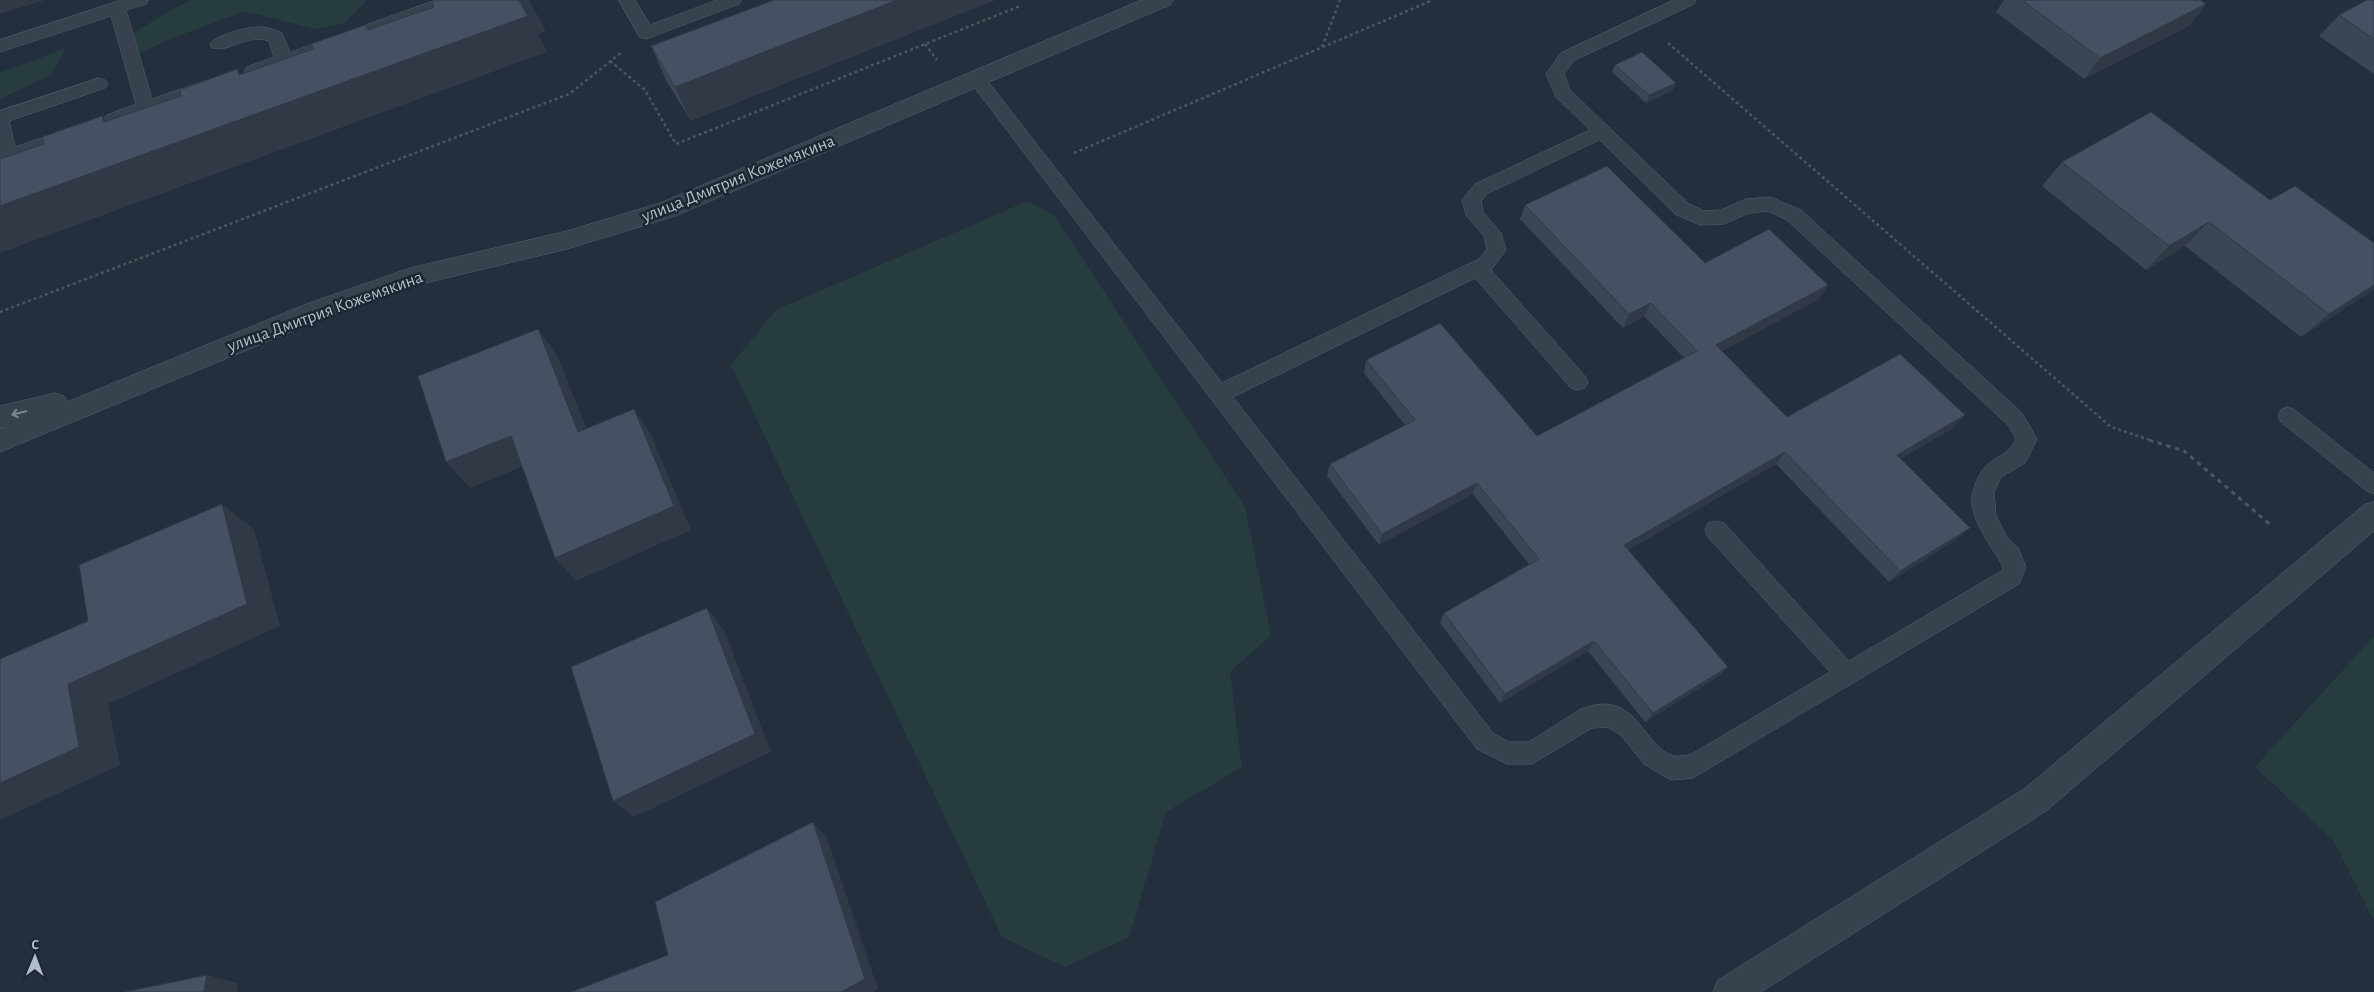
<svg xmlns="http://www.w3.org/2000/svg" width="2374" height="992" font-family="'Alegreya Sans',sans-serif">
<rect width="100%" height="100%" fill="#242f3e"/>
<g fill="#263c3f">
<polygon points="191,0 367,0 343,24 315,29 245,11 170,39 138,54 132,34 174,8"/>
<polygon points="66,48 51,75 0,99 0,73"/>
<polygon points="1028,201 1054,215 1245,507 1271,635 1230,672 1242,767 1166,812 1129,937 1065,967 1002,937 731,365 776,310"/>
<polygon points="2374,636 2374,921 2334,841 2255,767"/>
</g>
<g fill="none" stroke-linecap="round" stroke-linejoin="round">
<defs>
<g id="lane">
<polygon points="122,0 148,0 146,4 126,10 152,99 207,80 213,82 216,86 213,90 119,123 113,125 107,123 104,119 107,115 136,104 111,16 0,52 0,40"/>
<path d="M436 0H461L459 4 253 77 247 75 244 71 247 67 274 57 269 41C247 33 230 53 212 48L210 44C216 34 251 26 262 27 269 28 276 30 282 33L290 52Z"/>
<polygon points="619,0 635,0 650,25 717,0 741,0 739,4 646,39 640,37"/>
<path d="M1674 0H1696L1694 4 1573 61 1564 74 1570 90 1689 204 1704 211 1721 210 1746 199 1770 197 1801 210 2022 413 2037 439 2025 463 2001 477 1994 492 1996 516 2007 537 2018 548 2026 567 2019 584 1693 778 1672 780 1664 776 1644 764 1621 735 1608 727 1592 728 1532 764H1507L1477 749 968 79 971 75 977 73 983 75 1222 383 1479 259 1487 249 1484 236 1466 215 1462 200 1475 184 1590 130 1556 97 1546 74 1561 53ZM1600 140 1675 214 1695 223 1702 225 1724 224 1749 213 1768 211 1787 220 2008 425 2016 439C2008 455 2001 454 1988 464 1982 468 1975 483 1973 491 1964 520 2006 562 2003 570L1849 661 1724 523 1716 521 1708 523 1705 530 1708 537 1830 672 1690 755C1685 755 1678 757 1674 756 1642 748 1638 687 1581 709L1529 742H1509L1493 733 1233 397 1475 278 1571 388 1578 390 1585 388 1588 382 1585 376 1491 270 1506 250 1501 233 1483 212 1481 201 1487 194Z"/>
<polygon points="99,78 105,80 108,84 105,88 9,121 15,147 70,128 76,129 79,134 76,139 0,166 0,111"/>
<polygon points="2288,407 2295,410 2374,473 2374,494 2367,491 2281,422 2278,416 2281,410"/>
</g>
<g id="street">
<polygon points="1142,0 1173,0 1170,5 675,216 567,249 421,284 322,319 0,452 0,429 6,427 0,428 0,406 55,393 64,396 67,402 304,305 410,268 567,231 660,203"/>
<polygon points="2374,502 2374,531 2046,811 1761,992 1713,992 1718,980 2024,789 2364,505"/>
</g>
</defs>
<use href="#lane" stroke="#565f6c" stroke-width="1"/>
<use href="#street" stroke="#565f6c" stroke-width="1"/>
<g stroke="#44595c" stroke-width="2.5" stroke-dasharray="3 3" stroke-linecap="butt">
<polyline points="1668,43 2111,427 2153,441"/>
<polyline points="925,44 937,60"/>
<polyline points="1322,47 1340,0"/>
<polyline points="610,61 645,90 676,144 1020,6"/>
<polyline points="1074,153 1433,0"/>
<polyline points="0,312 569,94 622,52"/>
</g>
<polyline stroke="#44595c" stroke-width="3" stroke-dasharray="4.5 4.5" stroke-linecap="butt" points="2149,440 2184,451 2272,526"/>
<use href="#lane" fill="#38414e" fill-rule="evenodd"/>
<use href="#street" fill="#38414e" fill-rule="evenodd"/>
</g>
<g fill="#3b4654">
<polygon points="774,0 691,121 667,82 651,46"/>
<polygon points="2004,0 2200,0 2206,4 2189,26 2084,79 1996,12"/>
<polygon points="2374,0 2374,74 2319,36 2339,15"/>
<polygon points="1615,65 1673,90 1646,103 1612,72"/>
<polygon points="2062,162 2270,200 2374,243 2374,289 2301,337 2185,246 2146,270 2042,186"/>
<polygon points="1525,205 1705,263 1828,285 1819,299 1722,351 1787,417 1965,415 1953,428 1900,459 1957,539 1889,582 1776,464 1628,550 1728,667 1719,676 1645,722 1588,651 1500,703 1440,623 1444,613 1529,564 1473,494 1379,545 1327,476 1330,464 1405,425 1364,373 1366,360 1537,436 1684,358 1644,316 1623,328 1520,219"/>
</g>
<g fill="#303945">
<polygon points="0,0 45,0 0,14"/>
<polygon points="519,0 529,0 546,31 538,34 547,52 0,253 0,203 104,122 102,116 136,151 239,75 237,69 266,104 365,25 389,60"/>
<polygon points="897,0 996,0 691,121 675,87"/>
<polygon points="2206,4 2189,26 2084,79 2100,58"/>
<polygon points="1676,83 1673,90 1646,103 1649,95"/>
<polygon points="2209,222 2185,246 2146,270 2169,246"/>
<polygon points="1828,285 1819,299 1708,358 1716,345"/>
<polygon points="2374,285 2374,289 2301,337 2329,314"/>
<polygon points="1651,303 1644,316 1623,328 1629,314"/>
<polygon points="538,329 558,357 598,458 578,432"/>
<polygon points="634,409 651,435 691,530 576,581 555,558"/>
<polygon points="1965,415 1953,428 1886,467 1897,455"/>
<polygon points="511,436 533,462 470,488 446,462"/>
<polygon points="1785,452 1776,464 1617,556 1624,545"/>
<polygon points="1477,483 1473,494 1379,545 1382,534"/>
<polygon points="222,504 254,529 280,626 108,704 120,765 0,820 0,783 68,684"/>
<polygon points="1970,528 1957,539 1889,582 1900,571"/>
<polygon points="707,608 724,630 771,752 634,817 613,801"/>
<polygon points="1594,641 1588,651 1500,703 1505,694"/>
<polygon points="1728,667 1719,676 1645,722 1653,713"/>
<polygon points="813,822 827,838 878,989 872,992 841,992"/>
<polygon points="207,975 238,983 237,992 204,992"/>
</g>
<g fill="#455162" stroke="#303945">
<polygon points="436,0 519,0 528,16 0,206 0,159 44,144 42,137 102,116 104,122 181,96 180,90 237,69 239,75 313,49 311,44 365,25 368,30 434,7 432,2"/>
<polygon points="774,0 897,0 675,87 651,46"/>
<polygon points="2022,0 2200,0 2206,4 2100,58"/>
<polygon points="2367,0 2374,0 2374,39 2339,15"/>
<polygon points="1642,52 1676,83 1649,95 1615,65"/>
<polygon points="2151,112 2270,200 2295,186 2374,243 2374,285 2329,314 2209,222 2169,246 2062,162"/>
<polygon points="1607,166 1705,263 1769,229 1828,285 1716,345 1787,417 1900,354 1965,415 1897,455 1970,528 1900,571 1785,452 1624,545 1728,667 1653,713 1594,641 1505,694 1444,613 1539,559 1477,483 1382,534 1330,464 1415,420 1366,360 1440,323 1537,436 1697,351 1651,303 1629,314 1525,205"/>
<polygon points="538,329 578,432 634,409 674,506 555,558 511,436 446,462 418,376"/>
<polygon points="222,504 247,604 68,684 79,747 0,783 0,659 88,621 79,565"/>
<polygon points="707,608 755,734 613,801 571,667"/>
<polygon points="813,822 865,979 841,992 571,992 668,955 655,902"/>
<polygon points="207,975 204,992 124,992"/>
</g>
<defs><path id="oneway-shaft" d="M-6 0H5M1.5-3L5.5 0L1.5 3" fill="none" stroke-width="1.6" stroke-linecap="round" stroke-linejoin="round" transform="scale(1.25)"/></defs>
<use stroke="#7c8592" href="#oneway-shaft" transform="translate(19 413) rotate(167)"/>
<g text-anchor="middle" stroke-width="5" stroke-linejoin="round" paint-order="stroke">
<g font-size="18" fill="#b4bcc9" stroke="#1d2633">
<text transform="translate(738 178) rotate(-22)" y="6">улица Дмитрия Кожемякина</text>
<text transform="translate(325 311) rotate(-20)" y="6">улица Дмитрия Кожемякина</text>
</g>
</g>
<g transform="translate(35 957) rotate(1)" stroke="#1d2633" stroke-width="4" paint-order="stroke">
<path d="M0-4L9 19L0 12L-9 19Z" fill="#b4bcc9"/>
<text y="-8" font-size="14" font-weight="bold" text-anchor="middle" fill="#b4bcc9">С</text>
</g>
</svg>
